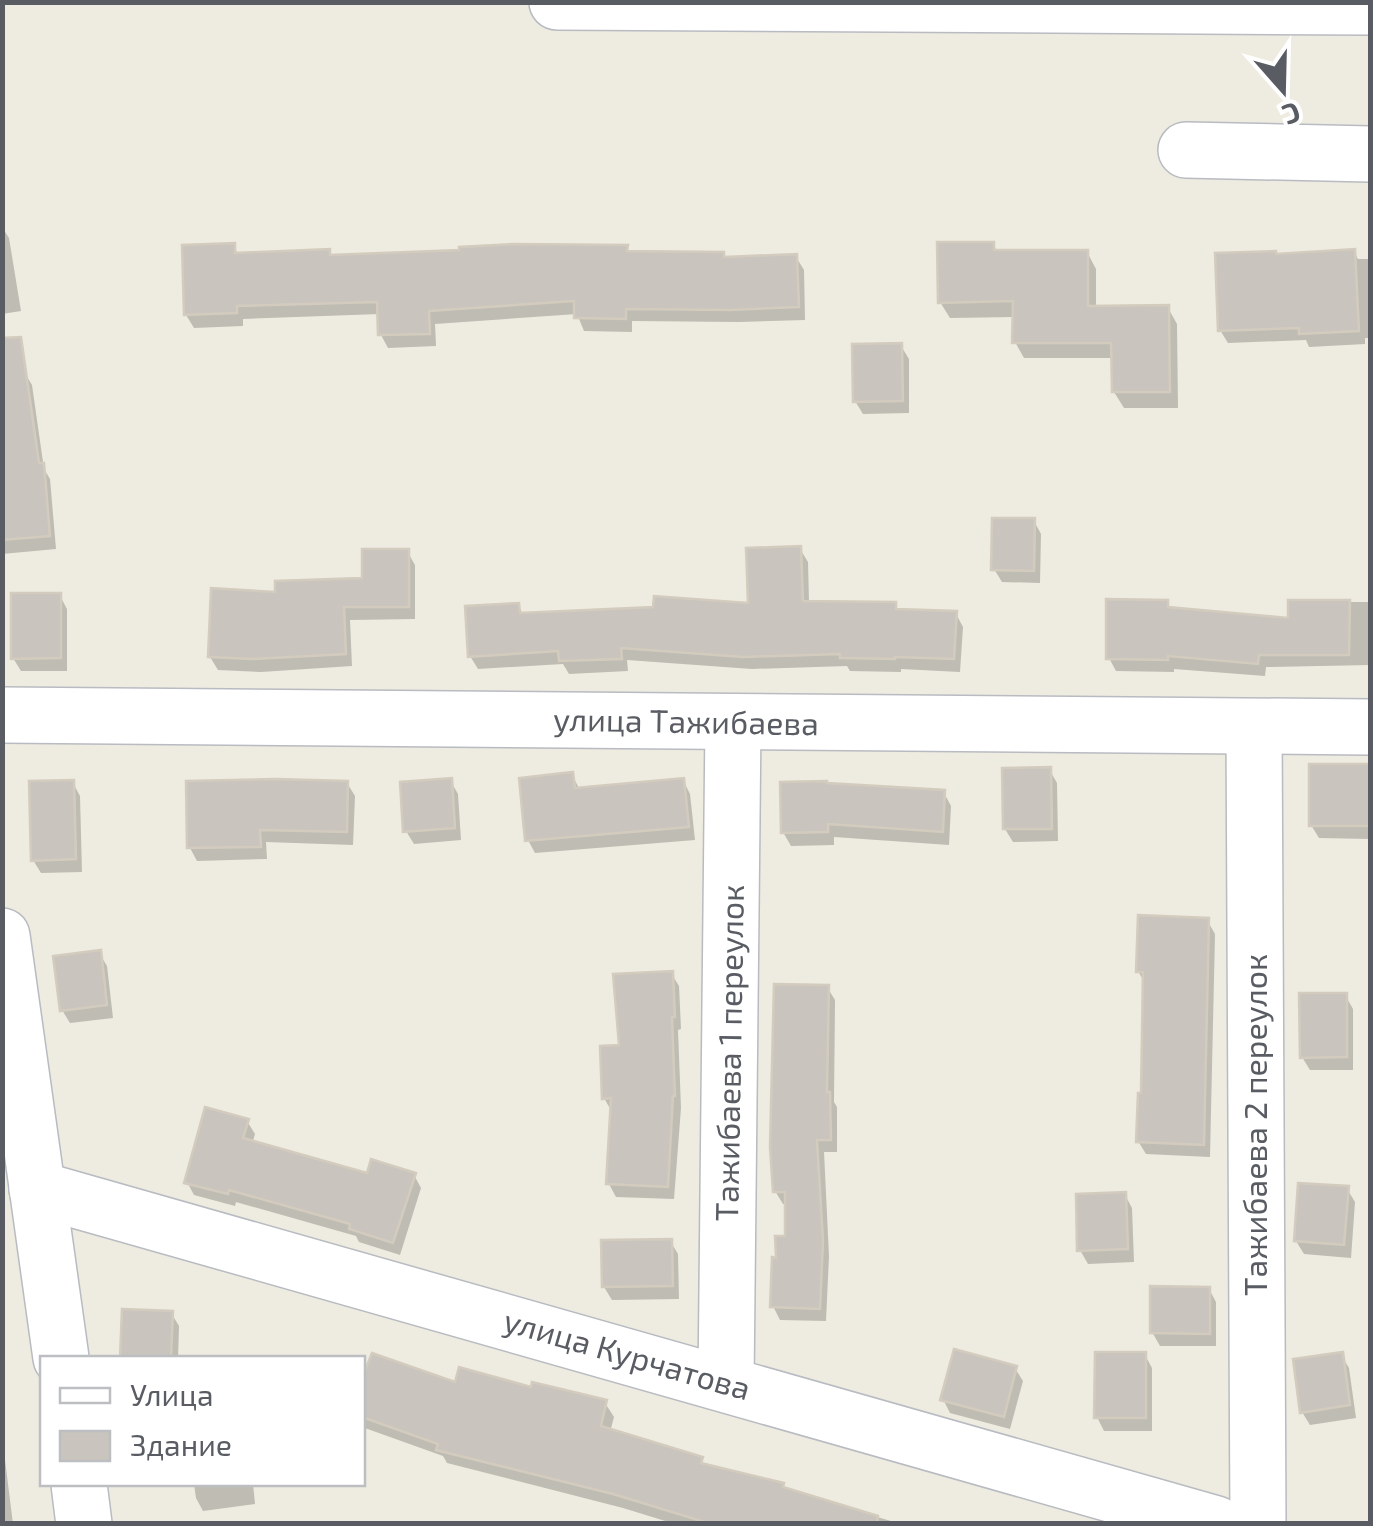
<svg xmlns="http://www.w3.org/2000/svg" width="1373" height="1526" font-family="'Exo 2',sans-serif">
<rect width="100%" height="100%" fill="#eeebe0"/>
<g fill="#0003">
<polygon points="2,227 9,238 21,311 2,314"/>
<polygon points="993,244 998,253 1087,252 1096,269 1096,308 1168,308 1177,324 1178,408 1124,408 1114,392 1114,358 1024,358 1015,342 1015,317 950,318 940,302"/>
<polygon points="233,246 239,255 328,252 332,257 626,248 629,253 725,259 796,257 804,270 805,320 739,322 632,321 632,332 584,331 577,314 435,324 436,346 388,348 381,335 380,314 243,319 243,326 194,328 186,315"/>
<polygon points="1354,252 1358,259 1370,259 1370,338 1365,338 1365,344 1309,347 1306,340 1228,343 1220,330 1276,256"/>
<polygon points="901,346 909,359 909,413 863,414 855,401"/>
<polygon points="24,372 32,385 44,469 50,479 56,549 2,554 2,375"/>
<polygon points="1034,521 1041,534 1040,583 1002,582 994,569"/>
<polygon points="800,549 808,562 809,603 895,605 899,612 956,614 963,627 960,672 901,669 901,672 850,671 847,666 752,669 627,660 628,671 569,674 563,664 478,669 470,656 518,605 524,616 750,605"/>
<polygon points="407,551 415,565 415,619 350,620 352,666 261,672 218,670 210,657 278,595 364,580"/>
<polygon points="60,596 67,609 67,671 21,671 13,658"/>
<polygon points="1290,602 1370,602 1370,665 1266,667 1265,676 1174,669 1174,672 1116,671 1109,658 1167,603 1171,610 1290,620"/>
<polygon points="1311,767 1370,767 1370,839 1319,838 1311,825"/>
<polygon points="1049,769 1057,783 1058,841 1013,842 1005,829"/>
<polygon points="572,775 580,790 683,780 690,794 695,840 535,853 528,840"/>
<polygon points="450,780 458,794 461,840 414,844 406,831"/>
<polygon points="73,783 80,796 82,872 41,873 33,860"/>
<polygon points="347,783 355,796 353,845 266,842 267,859 197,861 190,848"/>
<polygon points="944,793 951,806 949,845 834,837 834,845 791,846 783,832"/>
<polygon points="1207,920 1215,934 1210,1157 1146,1154 1138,1141 1144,1096 1145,983 1138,971"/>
<polygon points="99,953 107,966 113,1018 70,1023 62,1010"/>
<polygon points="671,973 679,986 681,1029 678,1030 681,1108 674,1199 616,1197 609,1184 612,1112 604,1098"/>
<polygon points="827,987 835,1000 834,1102 837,1107 837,1152 824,1152 829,1256 826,1321 780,1320 773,1306 779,1260 787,1238 788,1205 783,1204 775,1191"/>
<polygon points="1345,995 1353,1009 1353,1070 1310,1070 1302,1057"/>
<polygon points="247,1121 255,1134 252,1144 368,1176 414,1175 421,1188 400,1255 359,1242 356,1236 236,1202 235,1206 194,1195 187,1182"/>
<polygon points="1347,1189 1355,1202 1351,1258 1304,1254 1296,1241"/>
<polygon points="1125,1195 1132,1208 1134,1262 1088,1264 1080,1250"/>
<polygon points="670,1241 678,1254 679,1299 612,1300 604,1287"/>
<polygon points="1209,1289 1216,1302 1216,1346 1160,1346 1152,1332"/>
<polygon points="124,1311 171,1313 179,1326 178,1358 123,1358"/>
<polygon points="1145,1355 1152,1368 1152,1431 1104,1431 1097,1417"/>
<polygon points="1341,1355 1349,1368 1356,1418 1310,1425 1302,1412"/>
<polygon points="1015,1368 1023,1381 1010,1429 950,1413 943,1399"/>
<polygon points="362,1385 456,1386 533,1390 605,1403 614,1417 610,1432 701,1459 705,1466 783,1485 786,1490 901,1524 675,1524 623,1508 447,1463 443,1456 362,1427"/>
<polygon points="2,1436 13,1524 2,1524"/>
<polygon points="194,1484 253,1484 255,1504 203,1511 196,1498"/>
</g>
<g fill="#c9c4bd" stroke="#d3ccbe" stroke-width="2.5">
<polygon points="937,242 994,242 994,250 1088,250 1088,306 1169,305 1170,392 1112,392 1111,343 1012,343 1013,301 938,303"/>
<polygon points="235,243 235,253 330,249 330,255 459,250 459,247 513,244 628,245 627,251 724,252 724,257 797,254 799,307 730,310 626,309 626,319 574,318 574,301 429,311 430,334 378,335 377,302 237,306 237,313 184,315 182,245"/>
<polygon points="1355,249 1359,331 1299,334 1299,328 1218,331 1215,253 1276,251 1276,254"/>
<polygon points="21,337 39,463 44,463 50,536 2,540 2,338"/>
<polygon points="902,343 903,401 853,402 852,344"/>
<polygon points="992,518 1035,518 1034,571 991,570"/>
<polygon points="801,546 803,601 896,602 896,609 957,611 954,659 895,657 895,659 840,658 840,654 743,657 621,648 622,659 559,661 558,651 468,657 465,606 519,603 520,613 653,607 654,596 748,603 746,548"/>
<polygon points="362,549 409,549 409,607 344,607 346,654 252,659 208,657 211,588 275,592 275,581 362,578"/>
<polygon points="11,593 61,593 61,658 11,659"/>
<polygon points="1106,599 1168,600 1168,607 1288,618 1288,600 1350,600 1349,655 1259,655 1258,664 1168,656 1168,660 1106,659"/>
<rect x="1309" y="764" width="61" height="62"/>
<polygon points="1051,767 1052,829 1003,829 1002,768"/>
<polygon points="573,772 575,788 684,778 689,827 525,841 519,778"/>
<polygon points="452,778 455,828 403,832 400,782"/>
<polygon points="275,779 348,781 347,832 260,830 261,847 187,848 186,781"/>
<polygon points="74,780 76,859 31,861 29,781"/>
<polygon points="827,781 827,783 945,790 943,832 828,824 828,832 781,833 780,782"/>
<polygon points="1138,915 1209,918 1204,1145 1136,1142 1138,1093 1141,1093 1143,972 1136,972"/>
<polygon points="101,950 107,1005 60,1011 53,956"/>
<polygon points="673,971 675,1017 672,1017 675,1096 673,1096 668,1187 606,1184 611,1098 602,1099 600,1046 619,1045 613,974"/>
<polygon points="774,984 829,985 827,1092 830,1092 831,1140 817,1140 823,1241 820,1309 770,1307 772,1257 776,1258 775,1236 785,1236 785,1192 773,1192 770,1147"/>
<polygon points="1299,993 1347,993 1347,1057 1300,1058"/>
<polygon points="205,1107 249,1119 243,1138 367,1173 371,1159 416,1173 393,1243 349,1229 350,1224 229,1190 228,1194 184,1183"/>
<polygon points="1298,1183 1349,1186 1344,1245 1294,1241"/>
<polygon points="1126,1192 1128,1249 1077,1251 1076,1194"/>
<polygon points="672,1239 673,1286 602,1287 601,1240"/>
<polygon points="1150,1286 1210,1287 1210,1334 1150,1333"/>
<polygon points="122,1309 173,1311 171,1358 120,1358"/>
<polygon points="954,1349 1017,1366 1004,1417 940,1400"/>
<polygon points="1095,1352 1146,1352 1146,1418 1094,1418"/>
<polygon points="1343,1352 1350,1405 1300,1413 1293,1359"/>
<polygon points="372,1353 455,1382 459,1367 531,1387 532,1382 607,1400 601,1426 703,1457 701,1463 784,1483 783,1487 878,1516 877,1524 711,1524 613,1494 436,1450 438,1444 362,1417 362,1378"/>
</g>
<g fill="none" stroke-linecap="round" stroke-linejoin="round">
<defs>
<g id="minor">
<polyline points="557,2 1370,7"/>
<polyline points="1186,150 1370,154"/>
<polyline points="2,715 1370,727"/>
<polyline points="1254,727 1258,1524"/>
<polyline points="2,936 61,1358"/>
<polyline points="37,1189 1216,1524"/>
<polyline points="726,1383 733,723"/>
<polyline points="79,1484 84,1524"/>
</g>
</defs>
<use href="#minor" stroke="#b8bbc1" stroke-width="58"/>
<use href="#minor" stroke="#fff" stroke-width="55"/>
</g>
<g text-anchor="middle" stroke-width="10" stroke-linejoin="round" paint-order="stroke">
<g font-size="32" fill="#595d63" stroke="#fff">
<text transform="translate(686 722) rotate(1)" y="11">улица Тажибаева</text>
<text transform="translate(730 1053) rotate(-89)" y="11">Тажибаева 1 переулок</text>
<text transform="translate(1256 1125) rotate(-90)" y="11">Тажибаева 2 переулок</text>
<text transform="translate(627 1355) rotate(16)" y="11">улица Курчатова</text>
</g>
</g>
<rect width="1373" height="1526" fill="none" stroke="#595d63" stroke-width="10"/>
<rect x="40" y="1356" width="325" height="130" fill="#ffffff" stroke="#bdbec1" stroke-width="2.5"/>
<rect x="60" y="1388" width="50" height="15" fill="#ffffff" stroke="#bdbec1" stroke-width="2.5"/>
<text x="130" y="1406" font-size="30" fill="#595d63">Улица</text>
<rect x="60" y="1431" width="50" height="30" fill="#c9c4bd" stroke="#bdbec1" stroke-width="2.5"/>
<text x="130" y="1456" font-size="30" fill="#595d63">Здание</text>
<g transform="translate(1283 90) rotate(160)" stroke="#ffffff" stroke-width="8" paint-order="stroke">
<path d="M0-8L18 38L0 25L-18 38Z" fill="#595d63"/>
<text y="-15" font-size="28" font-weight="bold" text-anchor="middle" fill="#595d63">С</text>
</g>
</svg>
